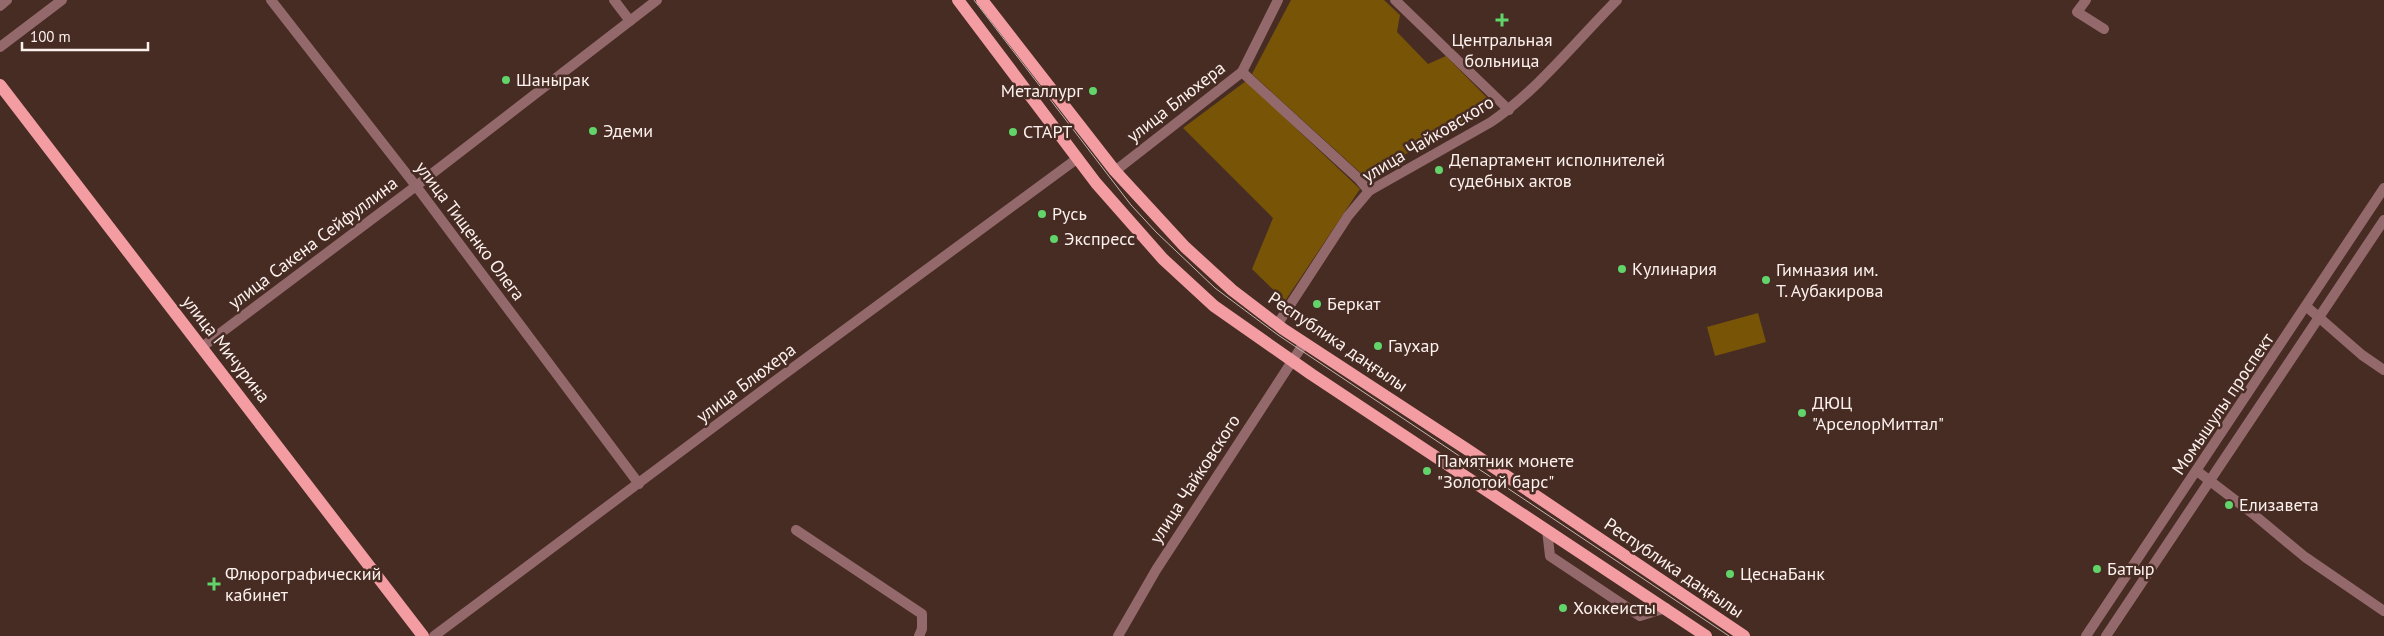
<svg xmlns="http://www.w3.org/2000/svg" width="2384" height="636" font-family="'PT Sans',sans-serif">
<rect width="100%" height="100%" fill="#472c24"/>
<g fill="#785506">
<polygon points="1291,0 1384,0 1400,15 1397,32 1428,64 1446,56 1494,105 1476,117 1364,176 1252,74"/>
<polygon points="1246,81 1360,189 1285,301 1252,269 1273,218 1183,128"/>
<polygon points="1758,313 1766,342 1715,356 1707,327"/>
</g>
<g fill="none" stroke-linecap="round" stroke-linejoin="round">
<g stroke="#94696b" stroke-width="10">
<polyline points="271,0 416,186 639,484"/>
<polyline points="614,0 630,21"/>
<polyline points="1395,0 1509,110"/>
<polyline points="2086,0 2077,12 2104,29"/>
<polyline points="0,6 7,0"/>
<polyline points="0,47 62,0"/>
<polyline points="1242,72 1359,179 1369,191"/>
<polyline points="1115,171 1242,72 1278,0"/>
<polyline points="2307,307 2362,355 2384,370"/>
<path d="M1277 325 1348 216 1369 191 1491 122C1539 89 1576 41 1617 0"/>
<polyline points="202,347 416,186 657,0"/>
<polyline points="2197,471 2252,513 2305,557 2384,611"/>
<polyline points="796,530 922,614 922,629 919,636"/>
<polyline points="1547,530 1550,556 1640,616 1666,608"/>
<polyline points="434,636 775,381 1078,158"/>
<polyline points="1118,636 1156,570 1304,343"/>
<polyline points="2086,636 2384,188"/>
<polyline points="2106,636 2384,220"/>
</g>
<g stroke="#f39ca2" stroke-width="12">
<polyline points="958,0 1096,183 1163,259 1214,306 1311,374 1706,636"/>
<polyline points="982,0 1115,171 1185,247 1232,290 1283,329 1468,450 1744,636"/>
<polyline points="0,85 423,636"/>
</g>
<polyline stroke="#c5b4af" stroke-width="1" points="974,0 1131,205 1156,232 1215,288 1278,335 1729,636"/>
</g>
<g fill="#61d46a" stroke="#472c24" stroke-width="2">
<path d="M1499.5 12.5h5v5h5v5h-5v5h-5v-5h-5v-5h5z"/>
<circle cx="506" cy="80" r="5"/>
<circle cx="1093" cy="91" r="5"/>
<circle cx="593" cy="131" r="5"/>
<circle cx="1013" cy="132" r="5"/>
<circle cx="1439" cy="170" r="5"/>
<circle cx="1042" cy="214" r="5"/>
<circle cx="1054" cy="239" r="5"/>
<circle cx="1622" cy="269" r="5"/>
<circle cx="1766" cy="280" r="5"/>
<circle cx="1317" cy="304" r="5"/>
<circle cx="1378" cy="346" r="5"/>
<circle cx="1802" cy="413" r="5"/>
<circle cx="1427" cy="471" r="5"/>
<circle cx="2229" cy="505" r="5"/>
<circle cx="2097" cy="569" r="5"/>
<circle cx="1730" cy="574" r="5"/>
<path d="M211.5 576.5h5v5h5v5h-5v5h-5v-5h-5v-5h5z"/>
<circle cx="1563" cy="608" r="5"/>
</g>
<g text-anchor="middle" stroke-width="5" stroke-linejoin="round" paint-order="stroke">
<g font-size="18" fill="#fdf1ee" stroke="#472c24" text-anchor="start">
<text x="1502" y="46" text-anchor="middle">Центральная<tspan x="1502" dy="21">больница</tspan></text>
<text x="516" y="86">Шанырак</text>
<text x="1083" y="97" text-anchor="end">Металлург</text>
<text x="603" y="137">Эдеми</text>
<text x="1023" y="138">СТАРТ</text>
<text x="1449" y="166">Департамент исполнителей<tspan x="1449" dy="21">судебных актов</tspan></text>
<text x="1052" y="220">Русь</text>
<text x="1064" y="245">Экспресс</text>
<text x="1632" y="275">Кулинария</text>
<text x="1776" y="276">Гимназия им.<tspan x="1776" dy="21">Т. Аубакирова</tspan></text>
<text x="1327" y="310">Беркат</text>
<text x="1388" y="352">Гаухар</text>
<text x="1812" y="409">ДЮЦ<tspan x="1812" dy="21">"АрселорМиттал"</tspan></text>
<text x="1437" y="467">Памятник монете<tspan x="1437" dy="21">"Золотой барс"</tspan></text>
<text x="2239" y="511">Елизавета</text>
<text x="2107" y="575">Батыр</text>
<text x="225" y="580">Флюрографический<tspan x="225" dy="21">кабинет</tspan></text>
<text x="1740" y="580">ЦеснаБанк</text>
<text x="1573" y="614">Хоккеисты</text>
</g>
<g font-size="18" fill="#fdf1ee" stroke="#472c24">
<text transform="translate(1176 102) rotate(-38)" y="6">улица Блюхера</text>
<text transform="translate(1428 139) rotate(-31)" y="6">улица Чайковского</text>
<text transform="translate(470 231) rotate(53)" y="6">улица Тищенко Олега</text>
<text transform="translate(313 243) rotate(-37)" y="6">улица Сакена Сейфуллина</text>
<text transform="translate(1338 342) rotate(34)" y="6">Республика даңғылы</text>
<text transform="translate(226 349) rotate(52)" y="6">улица Мичурина</text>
<text transform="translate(746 383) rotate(-37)" y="6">улица Блюхера</text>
<text transform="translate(2223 404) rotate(-56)" y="6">Момышулы проспект</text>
<text transform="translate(1195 479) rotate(-57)" y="6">улица Чайковского</text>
<text transform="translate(1674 568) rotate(34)" y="6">Республика даңғылы</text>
</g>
</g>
<path d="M22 42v8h126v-8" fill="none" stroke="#fdf1ee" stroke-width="2.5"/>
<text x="30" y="42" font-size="15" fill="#fdf1ee" stroke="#472c24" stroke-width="4" paint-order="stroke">100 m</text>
</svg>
